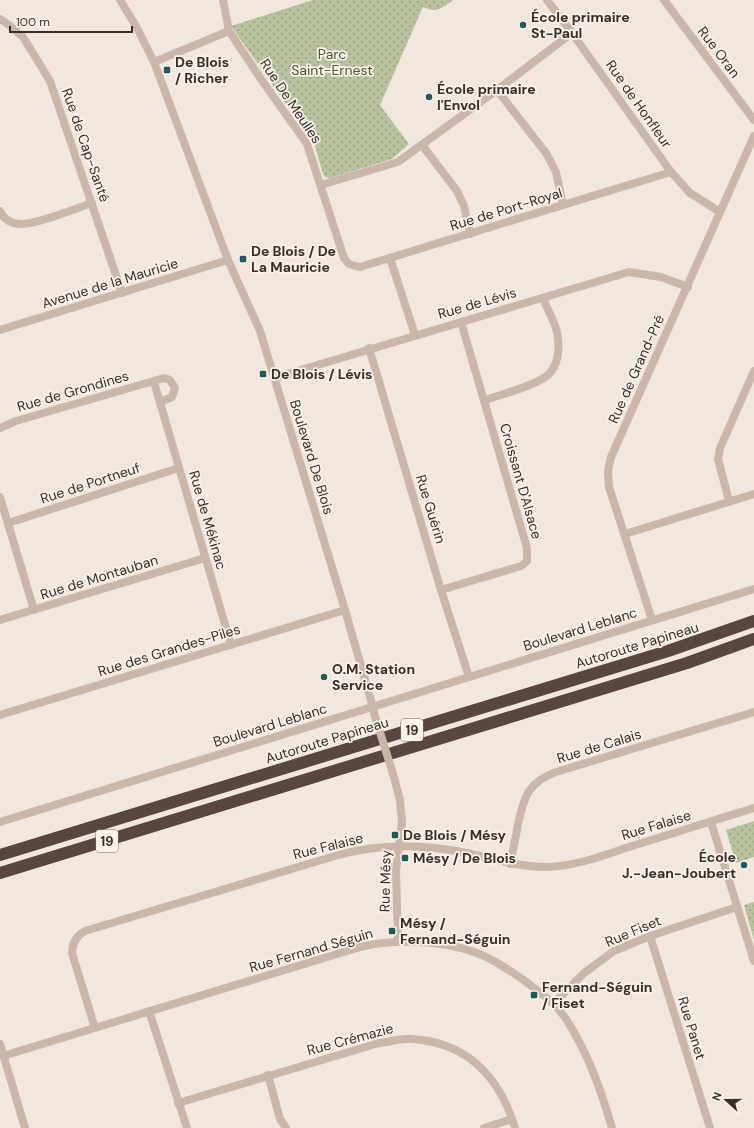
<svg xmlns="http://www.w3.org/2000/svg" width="754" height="1128" font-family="'DM Sans',sans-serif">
<defs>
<pattern id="park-dots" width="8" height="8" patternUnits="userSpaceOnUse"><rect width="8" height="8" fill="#b8c29e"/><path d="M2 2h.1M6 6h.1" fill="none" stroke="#979e81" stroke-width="1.8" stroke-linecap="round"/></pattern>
</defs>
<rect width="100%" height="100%" fill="#f2e7de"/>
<g fill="url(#park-dots)">
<path d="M313 0H453C441 9 437 13 423 7L380 105 409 144 392 159 330 178 325 177 323 174 314 143 231 26Z"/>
<polygon points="754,821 754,857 736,863 726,830"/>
<polygon points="754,902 754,940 744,905"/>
</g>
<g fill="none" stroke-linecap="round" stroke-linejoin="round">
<g stroke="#cbb6aa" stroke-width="8">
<polyline points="120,0 136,26 154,62 228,260 260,331 345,610 374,711"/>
<polyline points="223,0 229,31 263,82 307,144 344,258 349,264 360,267 671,172"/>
<polyline points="547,0 572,33 671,172 690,193 720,212"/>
<polyline points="664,0 754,120"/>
<polyline points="0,19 9,25 23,37 50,81 122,293"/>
<polyline points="154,62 229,31"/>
<polyline points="497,90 546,153 556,172 563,205"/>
<polyline points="422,145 457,191 464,206 470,234"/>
<polyline points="321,185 398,162 497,90 572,33"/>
<path d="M0 211C3 219 12 224 20 224 38 224 74 209 92 203"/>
<polyline points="390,258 415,335"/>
<polyline points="0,330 228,260"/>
<polyline points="369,348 441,590 469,677"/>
<polyline points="274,378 629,272 661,277 688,287"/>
<polyline points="154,382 231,645"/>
<path d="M485 400C500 395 537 385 548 375 559 365 560 346 557 332 554 320 547 309 543 298"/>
<polyline points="0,428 16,421 164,378 170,380 175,388 172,397 160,402"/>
<polyline points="0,497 34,610"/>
<polyline points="729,501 718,459 720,448 754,371"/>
<polyline points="8,523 179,468"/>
<polyline points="625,534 754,494"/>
<polyline points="441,590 521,566 527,561 527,548 461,322"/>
<polyline points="0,620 205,558"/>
<polyline points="652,620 609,487 608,471 611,457 754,136"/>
<polyline points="0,715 345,610"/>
<polyline points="393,774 400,800 402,822 396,871 398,941"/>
<polyline points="0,822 754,589"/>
<polyline points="711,822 754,961"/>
<path d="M510 864C513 850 516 837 518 824 524 797 528 782 556 772L754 712"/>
<polyline points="650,936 710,1128"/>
<polyline points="554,1003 584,973 614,951 650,936 737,907"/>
<polyline points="149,1011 187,1128"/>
<path d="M95 1028 72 953C72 943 76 936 85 931L335 856C378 843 424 844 467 853 494 859 519 867 547 867 578 866 607 854 635 845 675 833 714 820 754 808"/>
<polyline points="0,1044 25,1128"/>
<path d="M3 1056 360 947C394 939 441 940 474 952 494 959 512 972 529 984 543 995 556 1004 566 1019 588 1053 601 1090 612 1128"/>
<polyline points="268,1075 280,1119 286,1128"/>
<path d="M178 1103 379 1043C388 1042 398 1039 407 1039 412 1038 417 1040 422 1040 472 1047 501 1081 515 1128"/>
<polyline points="484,1128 512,1119"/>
</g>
<g stroke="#594641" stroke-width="12">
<polyline points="0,855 668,651 754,621"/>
<polyline points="0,873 687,663 754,639"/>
</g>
<polyline stroke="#cbb6aa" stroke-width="8" points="374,713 393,774"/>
</g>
<g fill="#1f5958" stroke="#faf2eb" stroke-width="1.5">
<circle cx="523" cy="25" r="4"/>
<rect x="163" y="66" width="8" height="8" rx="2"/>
<circle cx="429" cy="97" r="4"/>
<rect x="239" y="255" width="8" height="8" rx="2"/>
<rect x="259" y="370" width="8" height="8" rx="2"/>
<circle cx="324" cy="677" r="4"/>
<rect x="391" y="831" width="8" height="8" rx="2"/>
<rect x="401" y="854" width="8" height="8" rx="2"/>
<circle cx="744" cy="865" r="4"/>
<rect x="388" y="927" width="8" height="8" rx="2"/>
<rect x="530" y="991" width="8" height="8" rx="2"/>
</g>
<g text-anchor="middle" stroke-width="3.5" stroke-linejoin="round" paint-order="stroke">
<g fill="#faf2eb" stroke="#726863" stroke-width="1">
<rect x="401" y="719" width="22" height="22" rx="3"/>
<rect x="96" y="830" width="22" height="22" rx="3"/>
</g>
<g font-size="13" font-weight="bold" fill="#382d29">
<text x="412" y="735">19</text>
<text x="107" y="846">19</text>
</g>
<g font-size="14" font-weight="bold" fill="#382d29" stroke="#faf2eb" text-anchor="start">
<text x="531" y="22">École primaire<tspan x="531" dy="16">St-Paul</tspan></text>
<text x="175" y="67">De Blois<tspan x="175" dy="16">/ Richer</tspan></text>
<text x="437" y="94">École primaire<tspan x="437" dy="16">l'Envol</tspan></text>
<text x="251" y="256">De Blois / De<tspan x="251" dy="16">La Mauricie</tspan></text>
<text x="271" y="379">De Blois / Lévis</text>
<text x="332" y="674">O.M. Station<tspan x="332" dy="16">Service</tspan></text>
<text x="403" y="840">De Blois / Mésy</text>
<text x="736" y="862" text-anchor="end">École<tspan x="736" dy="16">J.-Jean-Joubert</tspan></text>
<text x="413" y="863">Mésy / De Blois</text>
<text x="400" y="928">Mésy /<tspan x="400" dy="16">Fernand-Séguin</tspan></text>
<text x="542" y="992">Fernand-Séguin<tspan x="542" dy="16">/ Fiset</tspan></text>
</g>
<g font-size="14" fill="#382d29" stroke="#faf2eb">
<text transform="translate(719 52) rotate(53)" y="5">Rue Oran</text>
<text transform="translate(291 101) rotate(56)" y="5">Rue De Meulles</text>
<text transform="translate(639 104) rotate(55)" y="5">Rue de Honfleur</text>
<text transform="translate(86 145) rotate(71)" y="5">Rue de Cap-Santé</text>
<text transform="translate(506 209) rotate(-17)" y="5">Rue de Port-Royal</text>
<text transform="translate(110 283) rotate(-17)" y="5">Avenue de la Mauricie</text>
<text transform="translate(477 303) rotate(-16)" y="5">Rue de Lévis</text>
<text transform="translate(636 369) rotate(-66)" y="5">Rue de Grand-Pré</text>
<text transform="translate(73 391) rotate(-16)" y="5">Rue de Grondines</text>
<text transform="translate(312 457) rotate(73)" y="5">Boulevard De Blois</text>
<text transform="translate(521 481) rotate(74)" y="5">Croissant D'Alsace</text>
<text transform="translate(90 483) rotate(-18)" y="5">Rue de Portneuf</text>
<text transform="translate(431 509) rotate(73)" y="5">Rue Guérin</text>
<text transform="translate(208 520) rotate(74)" y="5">Rue de Mékinac</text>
<text transform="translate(99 577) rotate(-17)" y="5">Rue de Montauban</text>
<text transform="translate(580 629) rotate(-17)" y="5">Boulevard Leblanc</text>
<text transform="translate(637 645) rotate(-17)" y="5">Autoroute Papineau</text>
<text transform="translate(169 650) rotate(-17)" y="5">Rue des Grandes-Piles</text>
<text transform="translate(270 725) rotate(-17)" y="5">Boulevard Leblanc</text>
<text transform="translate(327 740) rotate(-17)" y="5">Autoroute Papineau</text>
<text transform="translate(599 746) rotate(-17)" y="5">Rue de Calais</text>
<text transform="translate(656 825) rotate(-17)" y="5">Rue Falaise</text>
<text transform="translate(328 846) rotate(-14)" y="5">Rue Falaise</text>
<text transform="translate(385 881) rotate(-89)" y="5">Rue Mésy</text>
<text transform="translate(633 931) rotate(-23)" y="5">Rue Fiset</text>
<text transform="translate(311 950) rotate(-16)" y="5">Rue Fernand Séguin</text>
<text transform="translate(692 1028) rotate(73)" y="5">Rue Panet</text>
<text transform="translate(350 1039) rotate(-15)" y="5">Rue Crémazie</text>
</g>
<g font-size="14" fill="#4b562d" stroke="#faf2eb">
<text x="332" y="59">Parc<tspan x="332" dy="16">Saint-Ernest</tspan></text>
</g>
</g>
<g transform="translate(726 1100) rotate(291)" stroke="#faf2eb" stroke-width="3" paint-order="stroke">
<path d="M0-3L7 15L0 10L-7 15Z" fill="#382d29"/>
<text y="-6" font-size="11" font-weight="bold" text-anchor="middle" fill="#382d29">N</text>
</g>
<path d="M10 26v6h122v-6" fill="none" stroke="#382d29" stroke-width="2"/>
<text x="16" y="26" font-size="12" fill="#382d29" stroke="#faf2eb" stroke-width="3" paint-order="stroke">100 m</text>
</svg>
